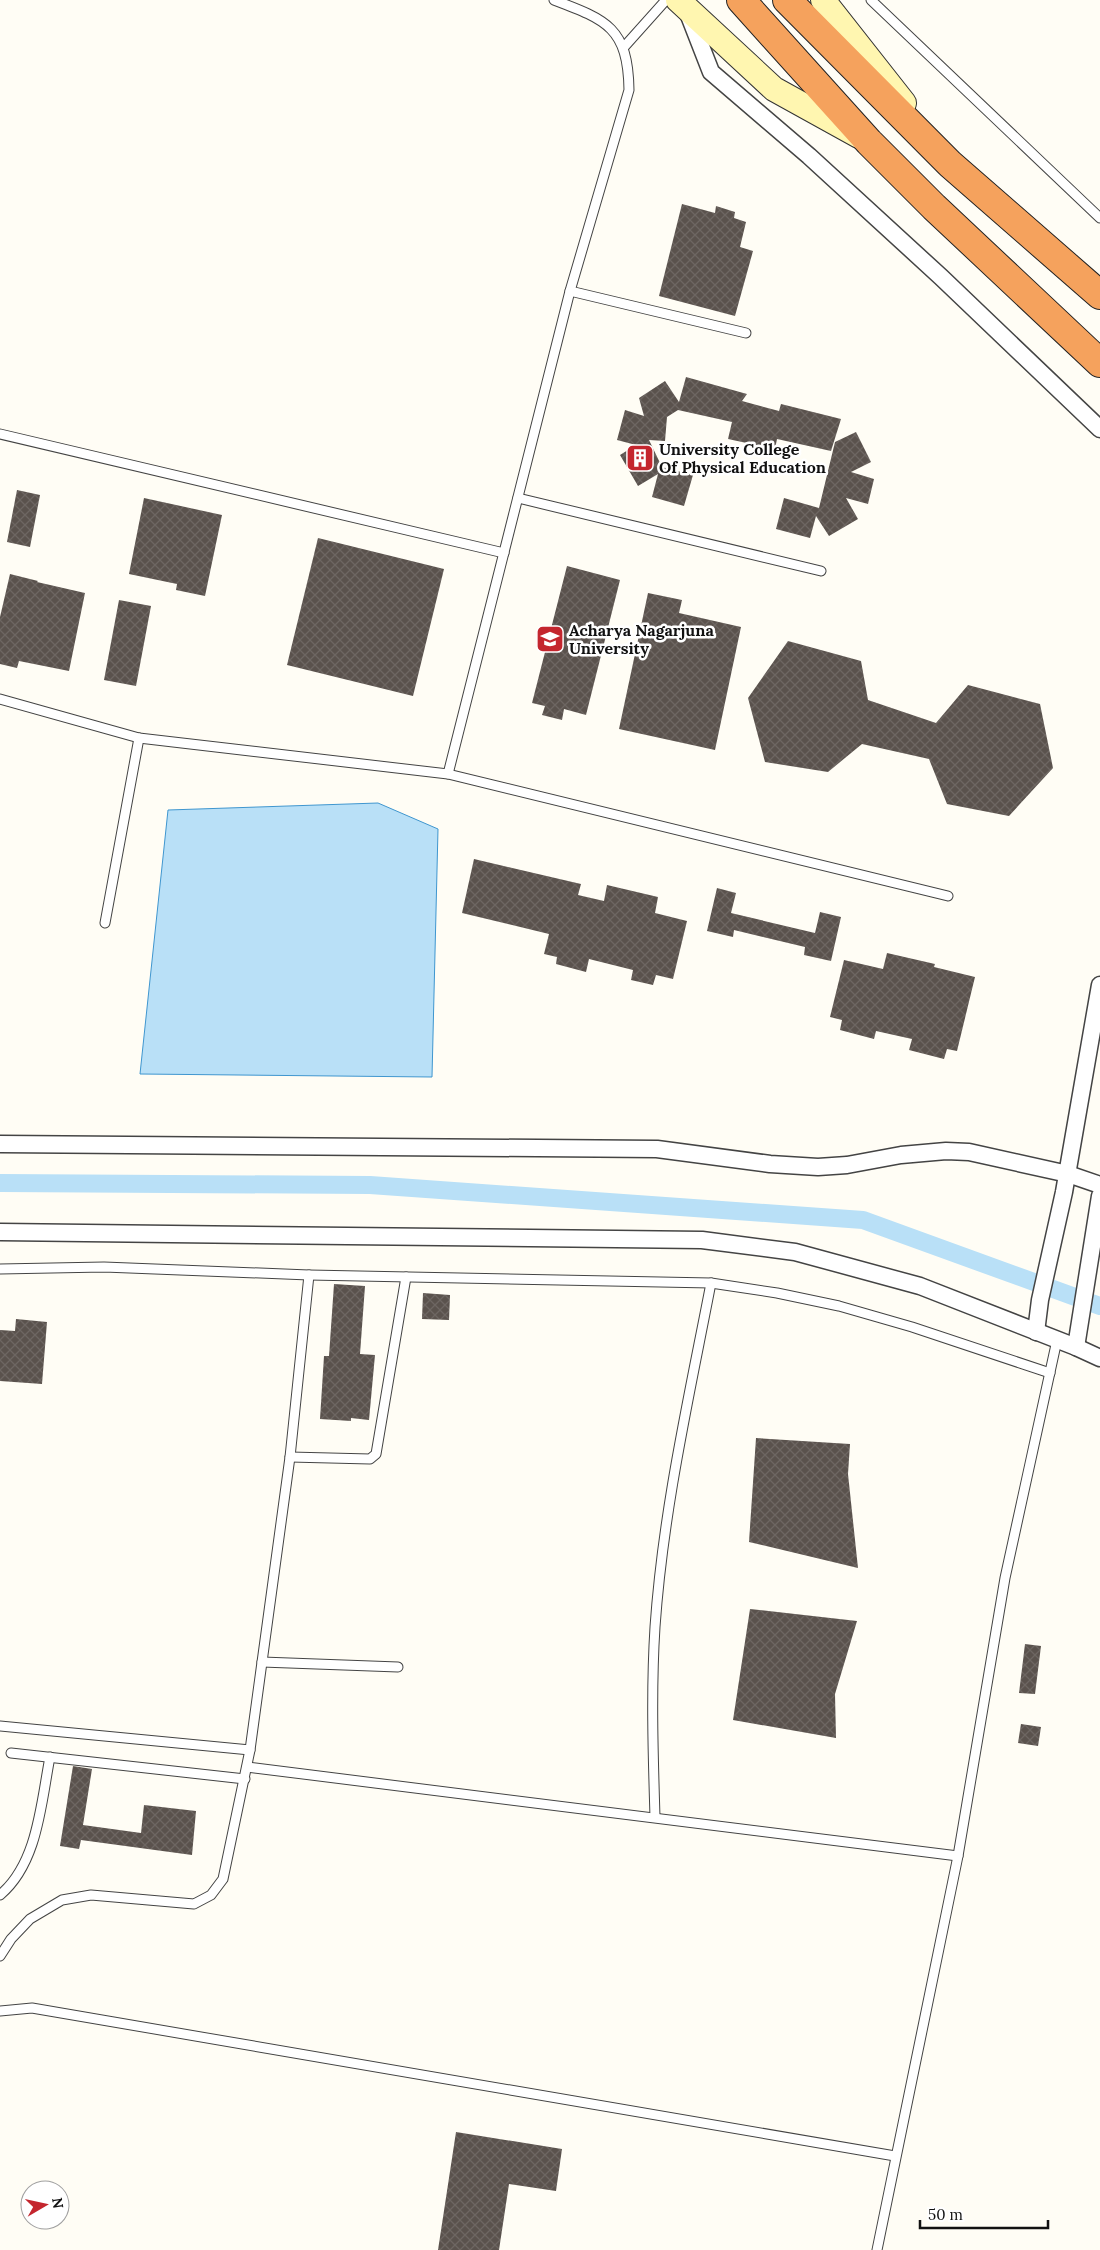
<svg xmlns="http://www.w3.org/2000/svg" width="1100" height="2250" font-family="Lora,serif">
<defs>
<pattern id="building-cross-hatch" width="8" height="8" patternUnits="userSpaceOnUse" patternTransform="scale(1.25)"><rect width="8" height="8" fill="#5a524d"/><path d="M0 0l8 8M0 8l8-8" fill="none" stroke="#6d6662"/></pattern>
</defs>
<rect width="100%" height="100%" fill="#fffdf5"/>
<polygon fill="#b9e0f7" stroke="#3f96cf" points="378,803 438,829 432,1077 140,1074 168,810"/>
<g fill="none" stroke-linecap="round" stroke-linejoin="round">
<polyline stroke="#b9e0f7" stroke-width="18" points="0,1183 370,1185 863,1220 1100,1306"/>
</g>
<g fill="url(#building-cross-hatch)">
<polygon points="682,204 715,213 716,206 735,212 734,218 746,222 740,247 753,251 735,316 659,296"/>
<polygon points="686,377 747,394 742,401 779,411 781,404 841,419 831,451 777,439 775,449 728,439 732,422 678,410 667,417 665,441 649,440 662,467 693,475 684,506 652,497 658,474 638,486 620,455 636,445 617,440 625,410 644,416 639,398 665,381 679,402"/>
<polygon points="856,432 871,462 851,472 874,479 868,504 846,498 858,519 829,536 816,516 810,538 776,529 784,498 819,508 835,442"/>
<polygon points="17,490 40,495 30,547 7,542"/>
<polygon points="144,498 222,515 205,596 176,590 177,584 129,574"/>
<polygon points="318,538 444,569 413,696 287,665"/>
<polygon points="567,566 620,580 586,715 564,709 562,720 542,715 545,706 532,703"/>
<polygon points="10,574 38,581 37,582 85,593 69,671 19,661 17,668 0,664 0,617"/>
<polygon points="648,593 682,600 679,613 741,627 715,750 619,729"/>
<polygon points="119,600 151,606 136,686 104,680"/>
<polygon points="788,641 861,661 868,700 936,723 968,685 1040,704 1053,768 1009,816 947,804 929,759 862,744 828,772 765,762 748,698"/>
<polygon points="474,859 581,884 578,895 604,901 607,885 658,897 655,913 687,921 673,979 656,975 653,985 631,980 633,970 589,959 586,972 556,964 557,957 544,954 549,934 462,913"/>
<polygon points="717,888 736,893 731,913 815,933 820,912 841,917 831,961 804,955 805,947 734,930 733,937 707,931"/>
<polygon points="887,953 935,964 934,967 975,977 957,1051 947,1049 944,1059 909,1050 912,1039 876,1031 874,1039 840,1030 842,1020 830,1017 844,960 883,969"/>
<polygon points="334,1284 365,1286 360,1354 375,1355 369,1420 351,1418 351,1421 320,1419 324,1356 329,1356"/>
<polygon points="423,1293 450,1295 449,1320 422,1319"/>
<polygon points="16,1319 47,1322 42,1384 0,1381 0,1330 15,1331"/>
<polygon points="756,1438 850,1444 848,1474 858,1568 749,1542"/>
<polygon points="750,1609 857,1621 835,1694 836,1738 733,1720"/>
<polygon points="1025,1644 1041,1646 1035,1694 1019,1693"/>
<polygon points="1021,1724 1041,1727 1038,1746 1018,1743"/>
<polygon points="73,1766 92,1769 83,1825 141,1833 144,1805 196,1811 192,1855 81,1840 79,1849 60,1846"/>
<polygon points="456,2132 562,2149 556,2191 509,2184 499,2250 438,2250"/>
</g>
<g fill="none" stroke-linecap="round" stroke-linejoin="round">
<defs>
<g id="lane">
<polyline points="871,0 1100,218"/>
<polyline points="624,47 666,0"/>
<polyline points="570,291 746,333"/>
<polyline points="0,434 504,553"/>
<polyline points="518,498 821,571"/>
<polyline points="0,699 139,738 448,774 948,896"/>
<path d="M448 774 570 291 629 90C628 28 607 20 554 0"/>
<polyline points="105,923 139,738"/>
<polyline points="0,1269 104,1267 309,1275 711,1283 777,1293 839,1306 912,1327 1050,1373"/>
<polyline points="290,1457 370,1459 376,1454 406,1277"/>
<polyline points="262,1662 398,1667"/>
<polyline points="0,1726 250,1750"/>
<polyline points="11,1753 245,1779"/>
<polyline points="247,1767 958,1856"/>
<path d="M655 1817C653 1753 651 1690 655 1627 663 1511 689 1397 711 1283"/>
<path d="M0 1895C38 1863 41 1803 50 1757"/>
<polyline points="0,1956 11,1939 30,1919 62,1900 91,1895 194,1904 211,1895 223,1879 250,1750 290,1457 309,1275"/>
<polyline points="0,2011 32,2008 895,2156"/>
<polyline points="877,2250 958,1856 1005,1578 1057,1340"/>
</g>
<g id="street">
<polyline points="688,13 711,72 809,156 941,277 1100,429"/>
<polyline points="0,1144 657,1149 770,1164 818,1167 847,1165 901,1155 946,1151 969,1152 1068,1174 1100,1185"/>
<polyline points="0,1232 702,1240 795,1252 920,1286 1076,1347 1100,1358"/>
<polyline points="1036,1332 1040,1300 1064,1192 1100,985"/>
<polyline points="1076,1347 1100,1196"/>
</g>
<g id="secondary">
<polyline points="678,0 774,89 859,136"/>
<polyline points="823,0 904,103"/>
</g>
<g id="highway">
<polyline points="741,0 869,142 934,207 1100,363"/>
<polyline points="787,0 950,164 1100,295"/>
</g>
</defs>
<use href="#lane" stroke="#444" stroke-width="11"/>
<use href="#street" stroke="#444" stroke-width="19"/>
<use href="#secondary" stroke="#333" stroke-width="26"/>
<use href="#highway" stroke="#222" stroke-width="30"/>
<use href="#lane" stroke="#fff" stroke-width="9"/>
<use href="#street" stroke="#fff" stroke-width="16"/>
<use href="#secondary" stroke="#fff6b0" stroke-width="24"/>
<use href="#highway" stroke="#f5a25d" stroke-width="28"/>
</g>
<defs>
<symbol id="building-square" viewBox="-11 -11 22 22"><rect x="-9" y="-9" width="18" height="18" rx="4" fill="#c4262e" stroke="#fff"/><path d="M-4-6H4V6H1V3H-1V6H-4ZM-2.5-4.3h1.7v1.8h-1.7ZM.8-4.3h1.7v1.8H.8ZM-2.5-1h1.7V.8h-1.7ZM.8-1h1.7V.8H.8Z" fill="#fff"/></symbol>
<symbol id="university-square" viewBox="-11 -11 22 22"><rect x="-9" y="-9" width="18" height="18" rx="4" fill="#c4262e" stroke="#fff"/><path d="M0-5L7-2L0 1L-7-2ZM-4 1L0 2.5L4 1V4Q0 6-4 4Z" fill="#fff"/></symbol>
</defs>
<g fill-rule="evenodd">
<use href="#building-square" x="624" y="442" width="32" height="32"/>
<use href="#university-square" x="534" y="623" width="32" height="32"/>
</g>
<g text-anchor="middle" stroke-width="5" stroke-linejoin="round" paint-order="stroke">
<g font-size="16" font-weight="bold" fill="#111" stroke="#fff" text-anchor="start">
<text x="659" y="455">University College<tspan x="659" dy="18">Of Physical Education</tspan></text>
<text x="569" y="636">Acharya Nagarjuna<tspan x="569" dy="18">University</tspan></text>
</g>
</g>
<g transform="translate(45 2205) rotate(81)"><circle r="24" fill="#ffffff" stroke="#a0a0a0"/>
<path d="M0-4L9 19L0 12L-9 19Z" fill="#c4262e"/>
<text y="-8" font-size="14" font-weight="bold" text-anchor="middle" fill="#111111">N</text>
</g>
<path d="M920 2220v8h128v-8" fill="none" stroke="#111111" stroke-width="2.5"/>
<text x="928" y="2220" font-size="15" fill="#111111" stroke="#ffffff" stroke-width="4" paint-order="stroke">50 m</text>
</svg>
